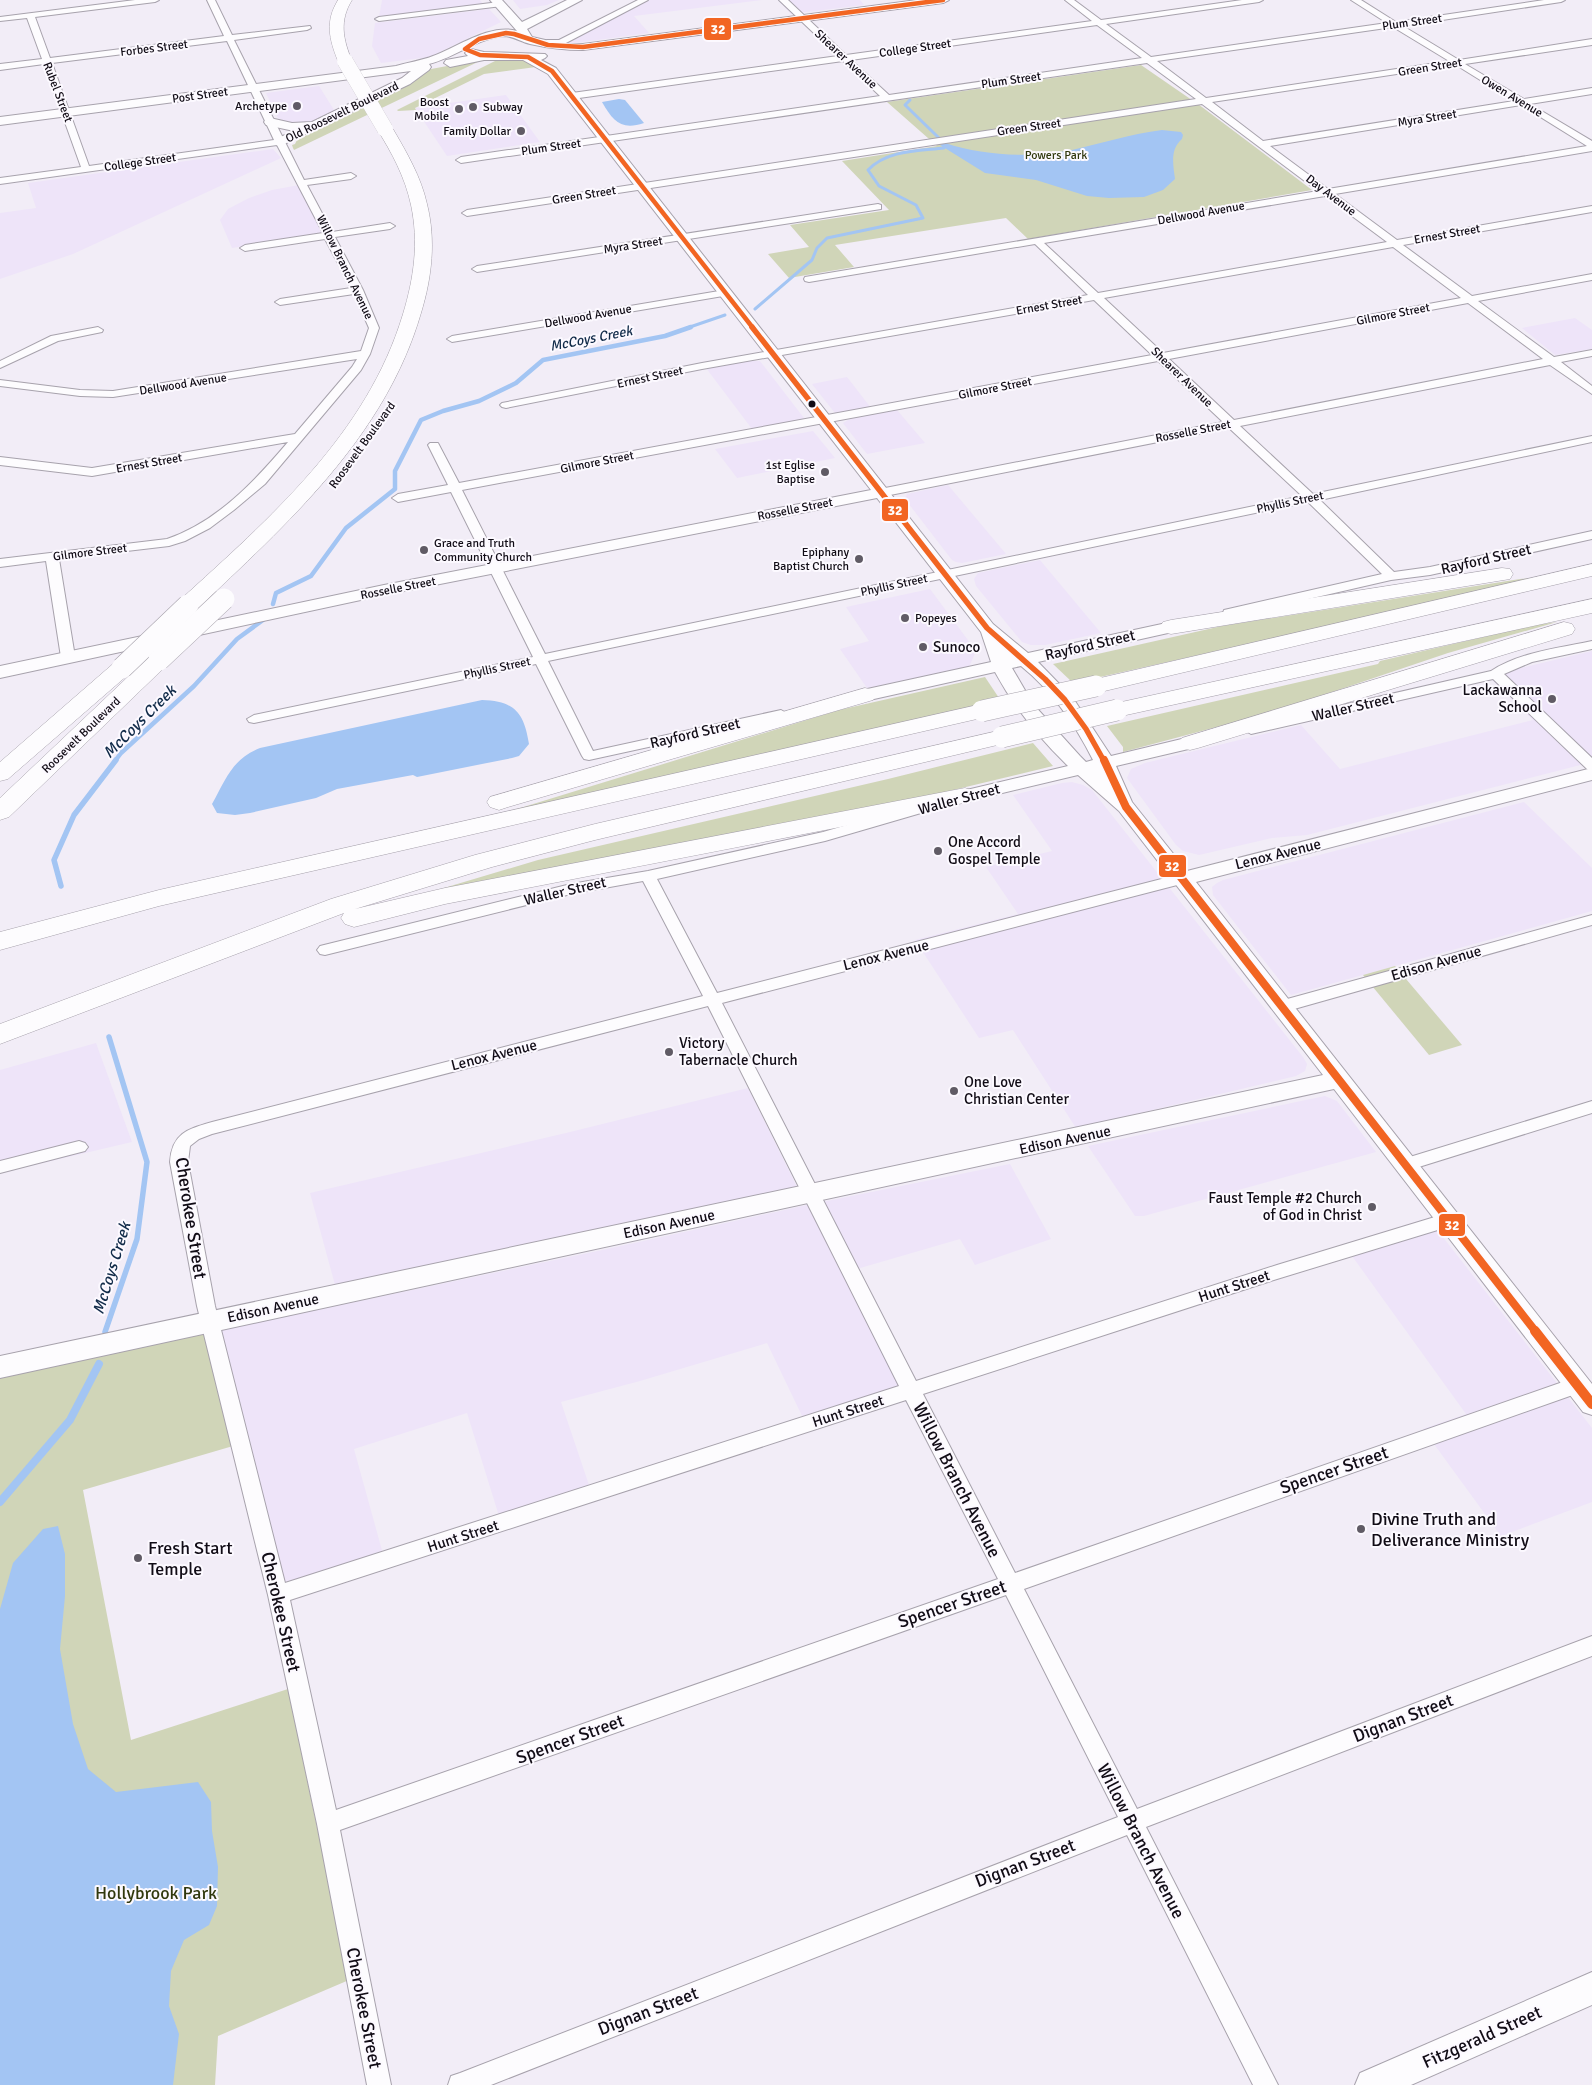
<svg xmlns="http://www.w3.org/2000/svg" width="1592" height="2085" font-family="Signika,sans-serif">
<rect width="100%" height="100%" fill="#f2edf7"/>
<g fill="#eee4f9">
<polygon points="382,0 480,0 483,4 379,17"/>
<polygon points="513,0 559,0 547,5 520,9"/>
<polygon points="650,0 762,0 634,16 649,33 568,44 566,42"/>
<polygon points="778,0 860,0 864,5 791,14"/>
<polygon points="489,9 501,22 430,57 381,63 372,46 375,23"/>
<polygon points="319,86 334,110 308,123 287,122 278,118 266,93"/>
<polygon points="506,95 540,142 447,156 415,108"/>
<polygon points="273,149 281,158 73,254 0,279 0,213 36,208 28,183"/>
<polygon points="299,185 322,234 232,248 220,220 228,209 249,198 272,190"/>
<polygon points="1575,318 1592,330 1592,349 1555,355 1522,328"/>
<polygon points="750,361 760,361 804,418 800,420 752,429 706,368"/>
<polygon points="847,377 871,408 835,413 812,384"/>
<polygon points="897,410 925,443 867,454 843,423 850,419"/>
<polygon points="813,431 835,458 737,478 715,449"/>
<polygon points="948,485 1006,554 962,563 956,562 952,560 905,499 907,494"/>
<polygon points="1040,560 1101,633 1045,645 1031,645 1022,642 976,586 974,579 978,573"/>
<polygon points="930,589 976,651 969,667 867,688 840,649 869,641 846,607"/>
<polygon points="1592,651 1592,762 1307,835 1272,838 1199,855 1183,851 1176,845 1127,778 1131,769 1145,763 1301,725 1340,769 1533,720 1491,679 1512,670"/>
<polygon points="1072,782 1083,785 1092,790 1303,1057 1307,1064 1305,1071 1296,1076 1076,1128 1013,1030 979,1038 915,940 1018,914 986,867 1052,851 1013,795 1062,783"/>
<polygon points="1524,802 1592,868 1592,911 1291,995 1213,895 1212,887 1217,883 1223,880"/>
<polygon points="96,1043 132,1142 0,1173 0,1070"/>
<polygon points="748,1088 798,1189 335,1285 310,1193 566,1133"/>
<polygon points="1325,1096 1337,1101 1376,1152 1144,1216 1135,1216 1088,1146"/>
<polygon points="1010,1164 1051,1239 975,1265 960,1239 843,1273 900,1386 803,1418 767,1343 640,1381 561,1402 590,1488 499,1516 467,1413 354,1449 383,1554 266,1592 207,1333 593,1252 807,1205"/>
<polygon points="1428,1218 1592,1428 1592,1502 1501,1536 1423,1429 1466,1414 1352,1256 1348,1243"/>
</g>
<g fill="#d0d5b8">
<polygon points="501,58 530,61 536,67 484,74 415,108 416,110 398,111 397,110"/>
<polygon points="484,59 294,150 293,148 292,145 295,144 297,140 403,88 415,81 426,70"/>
<polygon points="1141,65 1202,107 1312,190 1028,239 1006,218 835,245 854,267 789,278 768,254 809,247 790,225 889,210 842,161 937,146 887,102"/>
<polygon points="1555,576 1073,683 1053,664 1222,626 1520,579"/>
<polygon points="1557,622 1448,653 1273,712 1123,752 1123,747 1107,726 1378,664 1380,661 1535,625"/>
<polygon points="985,677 1001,701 491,817 839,710"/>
<polygon points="1033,743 1053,766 899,803 397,902 538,860 888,779"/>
<polygon points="1395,966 1462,1045 1429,1055 1363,975"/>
<polygon points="207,1333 233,1446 83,1490 131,1740 288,1689 349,1980 218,2036 215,2085 0,2085 0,1377"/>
</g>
<g fill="#a3c5f3">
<path d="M619 99 625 100 644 123C621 131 613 121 602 102Z"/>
<path d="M1162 130 1181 132 1183 135 1182 139C1170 149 1173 164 1175 179L1163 190 1144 197 1109 198 1087 196 1036 180 985 173 940 145 945 143C985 156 1031 158 1072 150 1102 143 1131 134 1162 130Z"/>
<path d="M482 700C514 701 524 712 529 744L519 756 512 758 417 777 413 775 337 789 316 798 250 813 235 815 217 813 212 804C226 779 232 759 260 748Z"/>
<polygon points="58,1526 65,1554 65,1596 60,1649 73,1724 88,1769 116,1792 198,1782 211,1802 212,1831 218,1867 217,1906 209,1925 184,1940 171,1971 169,2006 179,2034 173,2085 0,2085 0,1609 13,1563 43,1529"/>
</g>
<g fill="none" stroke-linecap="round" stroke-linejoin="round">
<g stroke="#a3c5f3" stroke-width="3">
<polyline points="910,100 905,105 939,138"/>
<path d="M755 309 812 260 817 248 827 238 923 218 916 205 879 186 868 170C887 150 918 151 944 148L943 142"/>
<polyline points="687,328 725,315"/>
</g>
<g stroke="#a3c5f3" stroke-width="4.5">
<polyline points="273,604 276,593 311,576 346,528 395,489 395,471 421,420 443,411 479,401 516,383 543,360 665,336 691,327"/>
<polyline points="115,761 121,753 194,686 237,639 263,620"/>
</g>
<g stroke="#a3c5f3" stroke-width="5.5">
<polyline points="61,886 54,860 74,815 116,760"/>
<polyline points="105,1332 137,1239 147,1162 109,1037"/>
</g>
<polyline stroke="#a3c5f3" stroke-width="8" points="0,1502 70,1420 99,1364"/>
<defs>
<g id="street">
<path d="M135 0H159L155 2 35 17 50 58 224 36 207 0H215L232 35 310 26 311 28 307 30 234 40 304 180 351 173 356 176 351 179 307 185 332 232 390 223 395 226 390 229 335 237 363 290 379 328 370 354 361 370 265 484 234 510 210 528 185 541 169 546 59 559 75 657 68 661 61 657 46 561 0 567V559L167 539C217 522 255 481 288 442L92 476 0 465V457L92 468 295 434 352 367 357 359 113 397 80 396 0 386V380L80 390 113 391 361 351 369 328 354 294 280 305 275 302 280 299 351 288 325 239 245 251 240 248 245 245 323 233 277 145 0 184V178L81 167 44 64 0 70V64L42 59 27 18 0 21V17ZM227 41 274 140 89 166 52 63Z"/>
<polygon points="638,0 648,0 564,44 547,46 543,43 547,40 559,40"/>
<path d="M779 0H788L846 55 1092 21 1065 0H1074L1101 20 1242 0H1263L1259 2 1106 24 1151 57 1387 23 1351 0H1361L1396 22 1544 0H1565L1561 2 1403 26 1459 60 1592 39V45L1465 64 1524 99 1592 88V94L1530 104 1592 141V151L1335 194 1397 240 1592 206V212L1403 245 1472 296 1592 274V280L1478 301 1554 357 1592 350V356L1561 362 1592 386V394L1550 365 1240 426 1313 494 1592 436V442L1320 500 1394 572 1430 567 1592 531V539L1430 575 1391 580 1229 617 1224 616 1223 613 1224 610 1382 574 1308 502 548 661 593 751 781 710 788 714 781 718 589 760 584 759 582 756 536 664 254 723 249 722 247 719 254 715 533 657 451 492 398 502 392 498 398 494 448 485 428 445 430 443H438L459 483 1152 355 1094 300 702 369 506 408 502 407 500 405 502 403 702 363 1088 295 1035 244 809 282 805 281 804 279 805 277 1318 191 1202 104 467 216 462 213 467 210 1196 99 1147 63 461 163 456 160 461 157 880 96 843 61 572 99 568 96 572 93 838 56ZM1097 25 1142 58 889 95 851 60ZM1393 27 1449 61 1206 98 1157 61ZM1456 65 1514 101 1263 141 1212 102ZM1521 105 1587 146 1328 189 1270 146ZM1325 196 1387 242 1098 293 1044 243ZM1393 247 1461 298 1163 353 1104 298ZM1468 303 1543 359 1234 420 1169 359ZM1158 361 1223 422 880 489 874 493 880 497 1229 428 1302 496 545 654 462 490Z"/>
<polygon points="499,2 502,2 502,6 379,21 375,19 379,17"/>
<polygon points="878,204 881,205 881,209 477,272 472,269 477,266"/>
<polygon points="725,290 729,291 730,293 729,295 452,342 447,339 452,336"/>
<polygon points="98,327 103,330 102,332 58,341 0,368 0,361 51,336"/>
<path d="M1592 641V649L1532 662 1504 674 1592 758V770L1587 769 1493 679 1251 734 1244 730 1251 726 1491 671C1520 652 1559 648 1592 641Z"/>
<path d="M916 805 921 807 923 810 921 813 825 841 657 879 717 993 1181 874 1186 876 1188 879 1186 882 1181 884 722 1003 916 1381 1277 1265 1448 1213 1454 1215 1457 1220 1454 1225 1277 1279 923 1394 1015 1573 1577 1377 1584 1379 1586 1385 1584 1391 1024 1589 1137 1809 1592 1636V1656L1146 1827 1278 2085H1253L1127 1835 491 2085H448L451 2076 460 2073 1118 1817 1006 1595 340 1830 391 2085H367L317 1824 268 1595 197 1306 170 1162C172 1133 188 1129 212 1122L703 996 643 881 571 894 325 955 320 954 317 950 320 946 571 884 648 871 823 832ZM708 1006 899 1386 285 1583 215 1306 188 1162 190 1146 199 1139 212 1134ZM906 1400 998 1579 336 1810 290 1600Z"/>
<polygon points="1592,915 1592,925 1280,1013 1274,1011 1272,1007 1274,1003 1280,1001"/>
<polygon points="1592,1101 1592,1113 1406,1171 1400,1170 1397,1165 1400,1160"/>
<polygon points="79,1141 85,1143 88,1147 85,1151 0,1173 0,1161"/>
</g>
<g id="secondary">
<path d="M490 0H502L522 22 567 0H582L527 29 532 37 563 44H583L917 0H949L943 3 583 50C565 50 548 48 530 44 521 42 513 36 504 36 478 38 454 58 429 64L431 67 429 70 410 84 280 146 276 145 274 142 276 139 294 131 266 125 264 122 266 119 270 118 292 123 312 122 402 78 411 71 0 125V117L396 66C408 62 421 61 433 56 457 47 491 23 517 31Z"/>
<path d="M471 49 484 52 545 54 547 56 545 58 541 60 556 68 993 624 1028 653 1171 622 1177 623 1180 627 1177 631 1038 662 1073 698 1111 756 1190 737 1197 739 1200 743 1197 747 1116 766 1132 802 1187 871 1592 768V780L1196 882 1592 1384V1415L1583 1412 1334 1089 0 1378V1356L1323 1075 1119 811 1078 775 965 802 958 800 955 796 958 792 1068 766C1039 738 1014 707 995 672L865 701 858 699 856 695 858 691 991 662 981 632 877 498 384 595 0 678V666L384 585 871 490 548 74 523 60H484L450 67 444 63 446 60 468 56 465 53ZM1021 666C1052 691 1075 724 1093 760L1086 762 1080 756 1033 704 1012 668Z"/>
<polygon points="1592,1972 1592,2005 1411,2085 1355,2085 1360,2073"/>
</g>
<g id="highway">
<path d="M338 0H352C339 21 343 39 352 61L350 64H340L338 61C329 39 325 21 338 0Z"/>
<path d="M385 124 390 126 393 129C407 153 421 177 427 204 436 240 432 277 421 313 385 437 287 524 196 610L188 612 180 610 177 605 180 600C270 518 367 434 403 314 414 278 419 242 411 205 405 177 392 153 377 129L380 126Z"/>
<polygon points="1592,564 1592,576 1096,693 1088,691 1085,686 1088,681 1096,679"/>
<polygon points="1502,568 1510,569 1513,574 1510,579 1171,634 1163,632 1160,627 1163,622 1171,620"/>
<polygon points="1592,599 1592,613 1117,717 1109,715 1105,710 1109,705 1117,703"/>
<polygon points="1564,622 1572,624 1575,629 1572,634 1198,748 1190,750 1182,748 1178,743 1182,738"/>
<polygon points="159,653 167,655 170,660 167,665 9,817 0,820 0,798 151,655"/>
<polygon points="122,661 130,663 133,668 130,673 8,779 0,781 0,762 114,663"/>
<polygon points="865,688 873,690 876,695 873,700 508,807 499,810 490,807 487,802 490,797"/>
<polygon points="982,704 990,706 994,711 990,716 159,906 0,950 0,932 159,890"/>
<polygon points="1002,730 1010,732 1014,737 1010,742 595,840 492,867 355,909 445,888 965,788 974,791 977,796 974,801 445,904 354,927 345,924 341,918 344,913 0,1044 0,1024 331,899 475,855 595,824"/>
</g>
</defs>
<use href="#street" stroke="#a7a2ac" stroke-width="2"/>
<use href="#secondary" stroke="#a7a2ac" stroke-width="2"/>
<use href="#highway" stroke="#a7a2ac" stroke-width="1"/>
<use href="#street" fill="#fdfcfe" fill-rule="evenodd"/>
<use href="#secondary" fill="#fdfcfe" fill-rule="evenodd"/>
<use href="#highway" fill="#fdfcfe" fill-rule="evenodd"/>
<defs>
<polyline id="highway-bridge-far1" points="345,61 385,129"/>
<g id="highway-bridge">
<polyline points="159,660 224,599"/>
<polyline points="122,668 188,605"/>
<polyline points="982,711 1096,686"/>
<polyline points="1002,737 1117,710"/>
</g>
</defs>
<use href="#highway-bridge-far1" stroke="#a7a2ac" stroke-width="16" stroke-linecap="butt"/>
<use href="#highway-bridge" stroke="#a7a2ac" stroke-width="22" stroke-linecap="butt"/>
<use href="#highway-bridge-far1" stroke="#fdfcfe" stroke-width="16"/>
<use href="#highway-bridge" stroke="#fdfcfe" stroke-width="21"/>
<defs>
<polyline id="bus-1-far3" points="753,328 552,71 528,57 480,55 465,49 479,39 506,33 514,34 548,45 583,47 943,0"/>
<polyline id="bus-1-far2" points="752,327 987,628 1045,679 1065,700 1086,729 1104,761"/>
<polyline id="bus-1-far1" points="1104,760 1126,807 1536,1332"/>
<polyline id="bus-1" points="1535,1331 1592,1404"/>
</defs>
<use href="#bus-1-far3" stroke="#fcf9ff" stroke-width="6"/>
<use href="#bus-1-far2" stroke="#fcf9ff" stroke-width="9"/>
<use href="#bus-1-far1" stroke="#fcf9ff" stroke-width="11"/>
<use href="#bus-1" stroke="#fcf9ff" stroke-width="14"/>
<use href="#bus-1-far3" stroke="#f26522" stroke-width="4.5"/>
<use href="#bus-1-far2" stroke="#f26522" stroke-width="5.5"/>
<use href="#bus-1-far1" stroke="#f26522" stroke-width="8"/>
<use href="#bus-1" stroke="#f26522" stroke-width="10"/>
</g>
<g fill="#605b65" stroke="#fcf9ff" stroke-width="2">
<circle cx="297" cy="106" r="5"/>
<circle cx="473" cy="107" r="5"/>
<circle cx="459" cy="109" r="5"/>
<circle cx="521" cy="131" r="5"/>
<circle cx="825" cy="472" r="5"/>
<circle cx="424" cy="550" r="5"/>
<circle cx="859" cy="559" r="5"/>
<circle cx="905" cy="618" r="5"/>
<circle cx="923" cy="647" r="5"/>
<circle cx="1552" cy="699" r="5"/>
<circle cx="938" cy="851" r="5"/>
<circle cx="669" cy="1052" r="5"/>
<circle cx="954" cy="1091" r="5"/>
<circle cx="1372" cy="1207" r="5"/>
<circle cx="1361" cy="1529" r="5"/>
<circle cx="138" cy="1558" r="5"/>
</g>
<circle fill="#110c16" stroke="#fcf9ff" stroke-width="2" cx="812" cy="404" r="4.5"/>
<g text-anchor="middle" stroke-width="4" stroke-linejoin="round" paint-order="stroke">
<g font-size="12" fill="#110c16" stroke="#fcf9ff">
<text transform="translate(1412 22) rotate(-8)" y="4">Plum Street</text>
<text transform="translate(154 48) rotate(-7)" y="4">Forbes Street</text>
<text transform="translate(915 48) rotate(-8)" y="4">College Street</text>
<text transform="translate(846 59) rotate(43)" y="4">Shearer Avenue</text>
<text transform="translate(1430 67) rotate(-9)" y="4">Green Street</text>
<text transform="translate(1011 80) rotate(-8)" y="4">Plum Street</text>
<text transform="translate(58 92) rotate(69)" y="4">Rubel Street</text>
<text transform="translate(200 95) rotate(-8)" y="4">Post Street</text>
<text transform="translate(1512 96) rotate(31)" y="4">Owen Avenue</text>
<text transform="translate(342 112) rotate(-26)" y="4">Old Roosevelt Boulevard</text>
<text transform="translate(1427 118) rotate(-9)" y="4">Myra Street</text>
<text transform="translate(1029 127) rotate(-8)" y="4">Green Street</text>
<text transform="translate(551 147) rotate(-8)" y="4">Plum Street</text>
<text transform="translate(140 162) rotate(-8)" y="4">College Street</text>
<text transform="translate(584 195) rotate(-9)" y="4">Green Street</text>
<text transform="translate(1331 195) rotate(37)" y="4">Day Avenue</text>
<text transform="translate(1201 213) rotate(-10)" y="4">Dellwood Avenue</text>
<text transform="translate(1447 234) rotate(-10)" y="4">Ernest Street</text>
<text transform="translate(633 245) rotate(-9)" y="4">Myra Street</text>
<text transform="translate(345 267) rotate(64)" y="4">Willow Branch Avenue</text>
<text transform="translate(1049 305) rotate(-10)" y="4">Ernest Street</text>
<text transform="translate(1393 314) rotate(-11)" y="4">Gilmore Street</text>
<text transform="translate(588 316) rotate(-10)" y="4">Dellwood Avenue</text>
<text transform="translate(650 377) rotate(-12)" y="4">Ernest Street</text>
<text transform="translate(1182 377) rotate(44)" y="4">Shearer Avenue</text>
<text transform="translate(183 384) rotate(-9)" y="4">Dellwood Avenue</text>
<text transform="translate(995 388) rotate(-11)" y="4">Gilmore Street</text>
<text transform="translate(1193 431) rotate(-11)" y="4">Rosselle Street</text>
<text transform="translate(362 445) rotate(-54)" y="4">Roosevelt Boulevard</text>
<text transform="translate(597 462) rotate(-11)" y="4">Gilmore Street</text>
<text transform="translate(149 463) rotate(-10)" y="4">Ernest Street</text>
<text transform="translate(1290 502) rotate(-12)" y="4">Phyllis Street</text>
<text transform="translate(795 509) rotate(-11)" y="4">Rosselle Street</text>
<text transform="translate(90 552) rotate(-7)" y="4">Gilmore Street</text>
<text transform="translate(894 585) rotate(-12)" y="4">Phyllis Street</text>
<text transform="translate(398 588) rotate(-11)" y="4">Rosselle Street</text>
<text transform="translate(497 668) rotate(-12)" y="4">Phyllis Street</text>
<text transform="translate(81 735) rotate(-44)" y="4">Roosevelt Boulevard</text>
</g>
<g font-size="12" fill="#110c16" stroke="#fcf9ff" text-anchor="end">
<text x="449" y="106">Boost<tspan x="449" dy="14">Mobile</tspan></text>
<text x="287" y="110">Archetype</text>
<text x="483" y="111" text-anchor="start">Subway</text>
<text x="511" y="135">Family Dollar</text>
<text x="815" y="469">1st Eglise<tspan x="815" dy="14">Baptise</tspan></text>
<text x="434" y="547" text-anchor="start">Grace and Truth<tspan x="434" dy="14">Community Church</tspan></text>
<text x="849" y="556">Epiphany<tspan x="849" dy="14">Baptist Church</tspan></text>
<text x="915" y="622" text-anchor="start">Popeyes</text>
</g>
<g font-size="12" fill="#30380e" stroke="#fcf9ff">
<text x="1056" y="159">Powers Park</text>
</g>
<g font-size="14" font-style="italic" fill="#112b49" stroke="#fcf9ff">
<text transform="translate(591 338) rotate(-11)" y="5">McCoys Creek</text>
</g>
<g font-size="15" fill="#110c16" stroke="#fcf9ff">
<text transform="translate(1486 559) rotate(-13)" y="5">Rayford Street</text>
<text transform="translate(1090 645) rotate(-13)" y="5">Rayford Street</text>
<text transform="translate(1353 707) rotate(-13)" y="5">Waller Street</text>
<text transform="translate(695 733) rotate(-13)" y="5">Rayford Street</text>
<text transform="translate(959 799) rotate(-15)" y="5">Waller Street</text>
<text transform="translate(1278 854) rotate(-14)" y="5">Lenox Avenue</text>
<text transform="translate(565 891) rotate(-13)" y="5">Waller Street</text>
<text transform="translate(886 955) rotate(-14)" y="5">Lenox Avenue</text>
<text transform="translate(1436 963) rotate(-16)" y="5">Edison Avenue</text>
<text transform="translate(494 1055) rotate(-14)" y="5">Lenox Avenue</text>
<text transform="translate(1065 1140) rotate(-12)" y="5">Edison Avenue</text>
<text transform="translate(669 1224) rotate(-12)" y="5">Edison Avenue</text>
<text transform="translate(1234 1286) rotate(-18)" y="5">Hunt Street</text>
<text transform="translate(273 1308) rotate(-12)" y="5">Edison Avenue</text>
<text transform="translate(848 1411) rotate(-18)" y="5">Hunt Street</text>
<text transform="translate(463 1536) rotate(-18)" y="5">Hunt Street</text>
</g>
<g font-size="15" fill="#110c16" stroke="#fcf9ff" text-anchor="start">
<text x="933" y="652">Sunoco</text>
<text x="1542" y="695" text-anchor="end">Lackawanna<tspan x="1542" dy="17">School</tspan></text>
<text x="948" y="847">One Accord<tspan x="948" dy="17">Gospel Temple</tspan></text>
<text x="679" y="1048">Victory<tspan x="679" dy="17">Tabernacle Church</tspan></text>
<text x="964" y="1087">One Love<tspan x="964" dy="17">Christian Center</tspan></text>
<text x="1362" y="1203" text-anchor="end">Faust Temple #2 Church<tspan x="1362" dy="17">of God in Christ</tspan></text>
</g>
<g font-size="16" font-style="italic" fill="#112b49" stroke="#fcf9ff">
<text transform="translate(139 721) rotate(-45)" y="6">McCoys Creek</text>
<text transform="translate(111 1268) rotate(-73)" y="6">McCoys Creek</text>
</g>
<g font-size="18" fill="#110c16" stroke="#fcf9ff">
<text transform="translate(191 1218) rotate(81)" y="6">Cherokee Street</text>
<text transform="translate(1334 1470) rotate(-19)" y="6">Spencer Street</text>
<text transform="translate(957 1480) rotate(63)" y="6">Willow Branch Avenue</text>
<text transform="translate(952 1604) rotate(-19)" y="6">Spencer Street</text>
<text transform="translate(281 1612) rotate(77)" y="6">Cherokee Street</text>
<text transform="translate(1403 1718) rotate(-21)" y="6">Dignan Street</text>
<text transform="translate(570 1739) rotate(-20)" y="6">Spencer Street</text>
<text transform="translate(1141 1841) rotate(63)" y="6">Willow Branch Avenue</text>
<text transform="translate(1025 1863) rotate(-21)" y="6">Dignan Street</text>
<text transform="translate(364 2008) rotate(79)" y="6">Cherokee Street</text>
<text transform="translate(648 2011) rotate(-21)" y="6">Dignan Street</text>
<text transform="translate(1482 2037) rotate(-24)" y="6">Fitzgerald Street</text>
</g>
<g font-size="18" fill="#110c16" stroke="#fcf9ff" text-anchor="start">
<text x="1371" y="1525">Divine Truth and<tspan x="1371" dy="21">Deliverance Ministry</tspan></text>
<text x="148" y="1554">Fresh Start<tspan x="148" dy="21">Temple</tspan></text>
</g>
<g font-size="18" fill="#30380e" stroke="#fcf9ff">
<text x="156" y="1899">Hollybrook Park</text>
</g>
</g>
<g stroke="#fcf9ff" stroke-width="2">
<rect x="703" y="17" width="29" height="24" rx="5" fill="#f26522"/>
<rect x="881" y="498" width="28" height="24" rx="5" fill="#f26522"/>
<rect x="1158" y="854" width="29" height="24" rx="5" fill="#f26522"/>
<rect x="1438" y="1213" width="28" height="24" rx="5" fill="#f26522"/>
</g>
<g font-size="14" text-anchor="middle" font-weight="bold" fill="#fff">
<text x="718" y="34">32</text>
<text x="895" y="515">32</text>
<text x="1172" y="871">32</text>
<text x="1452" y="1230">32</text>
</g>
</svg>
